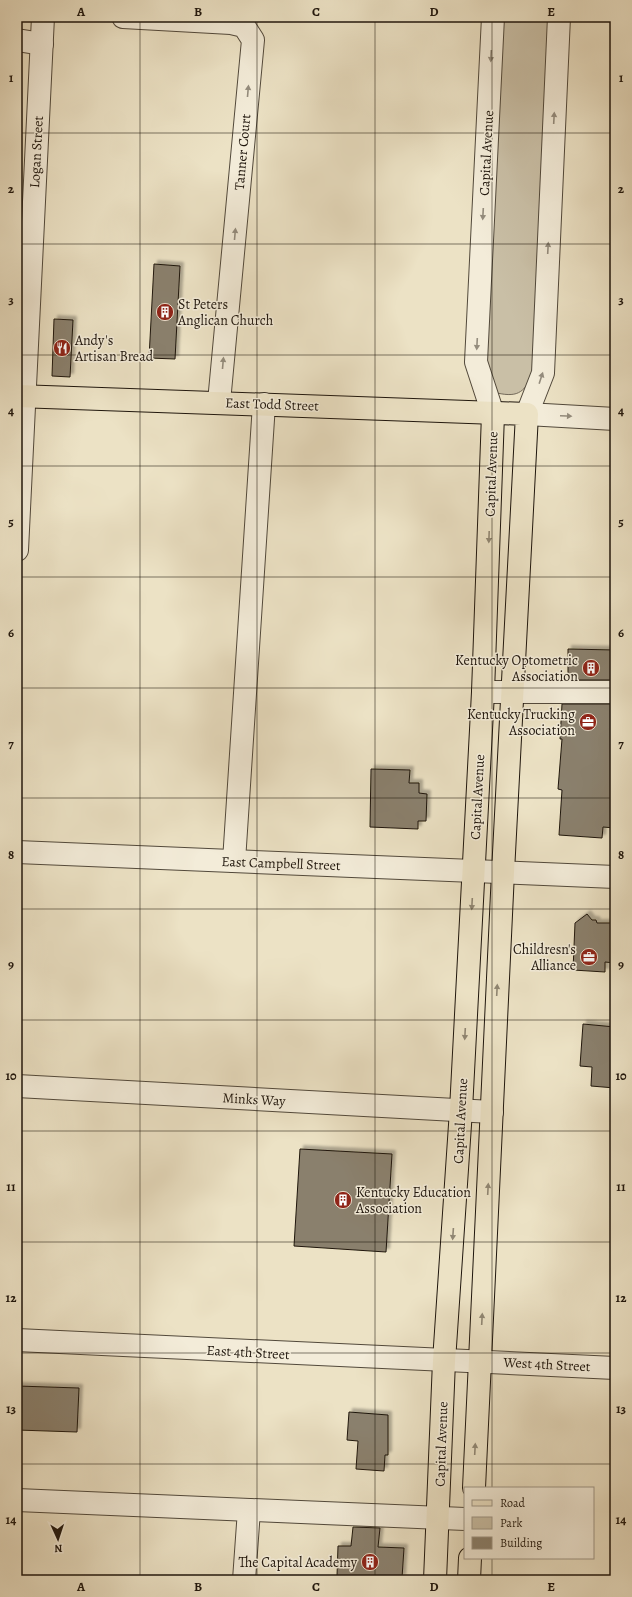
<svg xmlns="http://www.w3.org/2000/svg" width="632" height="1597" font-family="Alegreya,serif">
<defs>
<filter id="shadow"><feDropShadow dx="3.5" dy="-3.5" stdDeviation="1" flood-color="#0004"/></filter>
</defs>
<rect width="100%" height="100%" fill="#ece2c5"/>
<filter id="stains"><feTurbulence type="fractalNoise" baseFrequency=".005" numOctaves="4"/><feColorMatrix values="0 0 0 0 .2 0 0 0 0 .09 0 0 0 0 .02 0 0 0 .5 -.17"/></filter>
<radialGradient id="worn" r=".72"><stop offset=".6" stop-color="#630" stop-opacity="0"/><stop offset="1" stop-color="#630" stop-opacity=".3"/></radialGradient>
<path fill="#c9bfa6" stroke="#746a5a" d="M499 17H550L535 372C524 391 520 398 497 393L483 370Z"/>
<g fill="#8a806d" stroke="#1f160d" filter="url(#shadow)">
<polygon points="154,264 180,266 175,359 149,358"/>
<polygon points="54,319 73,320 70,377 52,376"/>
<polygon points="568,649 615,650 615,680 568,680"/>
<polygon points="562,704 615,704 615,828 603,827 602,838 559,835 562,790 558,789 562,739 560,739"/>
<polygon points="371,769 410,770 409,783 419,783 419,793 427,794 426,821 418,821 418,829 370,827"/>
<polygon points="587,914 592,920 596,920 597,923 615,923 615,963 605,962 605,972 573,970 575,923"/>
<polygon points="583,1024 615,1027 615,1088 591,1086 592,1067 580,1066"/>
<polygon points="300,1149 392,1154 386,1252 294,1246"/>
<polygon points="17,1386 79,1388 77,1432 17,1430"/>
<polygon points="349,1412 388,1415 388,1455 385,1455 384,1471 356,1469 358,1441 347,1440"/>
<polygon points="353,1527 380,1528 378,1547 404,1548 402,1578 337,1576 338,1546 351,1546"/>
</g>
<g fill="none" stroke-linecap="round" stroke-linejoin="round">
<defs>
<g id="minor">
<polyline points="123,17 231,23 244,26 253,40 219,402"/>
<polyline points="493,17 476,362 493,414"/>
<polyline points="559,17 543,373 527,414 615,419"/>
<polyline points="17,40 42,44"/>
<polyline points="17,550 43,17"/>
<polyline points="483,692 615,692"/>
<polyline points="17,852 615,877"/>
<polyline points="234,861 264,404"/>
<polyline points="17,1086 492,1112"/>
<polyline points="17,1340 615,1368"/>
<polyline points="17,1500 465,1519"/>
<polyline points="244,1580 249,1510"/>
</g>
<g id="major">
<polyline points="17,396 527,414 503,872 474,1488"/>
<polyline points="435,1580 444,1361 461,1110 483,692 493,414"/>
<polyline points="469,1580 470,1558"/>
</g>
</defs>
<use href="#minor" stroke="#52493b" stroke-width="24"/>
<use href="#major" stroke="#1f160d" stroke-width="24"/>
<use href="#minor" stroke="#f3ecd9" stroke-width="22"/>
<use href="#major" stroke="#ece2c5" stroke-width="22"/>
</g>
<defs><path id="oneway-solid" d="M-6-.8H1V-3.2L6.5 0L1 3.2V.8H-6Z"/></defs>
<g fill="#948c7d">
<use href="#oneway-solid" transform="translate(491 56) rotate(93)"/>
<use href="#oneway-solid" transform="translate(248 91) rotate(-85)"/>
<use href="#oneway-solid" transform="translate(554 118) rotate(-87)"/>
<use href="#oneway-solid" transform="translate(483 214) rotate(93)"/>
<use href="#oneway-solid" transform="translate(235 234) rotate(-85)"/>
<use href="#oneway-solid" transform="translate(548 248) rotate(-87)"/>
<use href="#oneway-solid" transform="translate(477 344) rotate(93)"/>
<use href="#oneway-solid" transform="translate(223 363) rotate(-85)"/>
<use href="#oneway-solid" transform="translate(541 378) rotate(-72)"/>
<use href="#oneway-solid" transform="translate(566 416) rotate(3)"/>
</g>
<g fill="#908672">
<use href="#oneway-solid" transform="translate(489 537) rotate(92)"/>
<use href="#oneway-solid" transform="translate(472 904) rotate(93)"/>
<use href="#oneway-solid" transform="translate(497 990) rotate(-87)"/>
<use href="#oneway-solid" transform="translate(465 1034) rotate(93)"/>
<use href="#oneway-solid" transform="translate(488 1189) rotate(-87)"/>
<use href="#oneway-solid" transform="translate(453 1234) rotate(94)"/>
<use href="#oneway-solid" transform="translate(482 1319) rotate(-87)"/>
<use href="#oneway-solid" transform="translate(475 1449) rotate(-87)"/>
</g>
<path fill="none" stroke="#1f160d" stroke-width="1" stroke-opacity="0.55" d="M140 17V1580M257 17V1580M375 17V1580M492 17V1488M17 133H615M17 244H615M17 355H615M17 466H615M17 577H615M17 688H615M17 798H615M17 909H615M17 1020H615M17 1131H615M17 1242H615M17 1353H615M17 1464H615M492 1558V1580"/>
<defs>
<symbol id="building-disc" viewBox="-11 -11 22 22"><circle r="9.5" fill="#8f2418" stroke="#f3ecd9"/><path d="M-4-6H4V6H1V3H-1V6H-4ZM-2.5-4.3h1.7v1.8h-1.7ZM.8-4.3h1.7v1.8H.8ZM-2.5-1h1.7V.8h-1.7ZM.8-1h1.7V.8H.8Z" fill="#fff"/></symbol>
<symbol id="restaurant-disc" viewBox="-11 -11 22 22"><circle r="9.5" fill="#8f2418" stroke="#f3ecd9"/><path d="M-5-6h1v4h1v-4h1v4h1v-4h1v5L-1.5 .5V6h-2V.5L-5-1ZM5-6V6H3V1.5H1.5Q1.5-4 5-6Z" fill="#fff"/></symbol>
<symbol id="office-disc" viewBox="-11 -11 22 22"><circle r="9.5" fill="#8f2418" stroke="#f3ecd9"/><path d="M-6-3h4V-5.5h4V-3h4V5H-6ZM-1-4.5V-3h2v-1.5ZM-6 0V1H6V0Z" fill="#fff"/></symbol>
</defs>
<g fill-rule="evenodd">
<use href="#building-disc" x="155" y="302" width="20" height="20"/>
<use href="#restaurant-disc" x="52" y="338" width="20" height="20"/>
<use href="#building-disc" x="581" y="658" width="20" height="20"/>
<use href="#office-disc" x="578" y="712" width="20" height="20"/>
<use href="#office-disc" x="579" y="947" width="20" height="20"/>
<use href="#building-disc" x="333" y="1190" width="20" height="20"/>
<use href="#building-disc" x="360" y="1552" width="20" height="20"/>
</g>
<g text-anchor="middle" stroke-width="3" stroke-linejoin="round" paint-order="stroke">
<g font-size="14" fill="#1f160d" stroke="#f3ecd9">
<text transform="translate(36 152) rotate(-87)" y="5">Logan Street</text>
<text transform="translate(242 152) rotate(-85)" y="5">Tanner Court</text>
<text transform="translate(486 153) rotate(-87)" y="5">Capital Avenue</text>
<text transform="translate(272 404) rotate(2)" y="5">East Todd Street</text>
<text transform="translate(491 474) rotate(-88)" y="5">Capital Avenue</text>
<text transform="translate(477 797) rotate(-87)" y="5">Capital Avenue</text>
<text transform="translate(281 863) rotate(2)" y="5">East Campbell Street</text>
<text transform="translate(254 1099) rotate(3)" y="5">Minks Way</text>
<text transform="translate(460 1121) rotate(-87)" y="5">Capital Avenue</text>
<text transform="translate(248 1352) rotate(3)" y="5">East 4th Street</text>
<text transform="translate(547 1364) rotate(3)" y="5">West 4th Street</text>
<text transform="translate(441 1444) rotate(-88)" y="5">Capital Avenue</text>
</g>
<g font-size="14" fill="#1f160d" stroke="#f3ecd9" text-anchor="end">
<text x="178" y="309" text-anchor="start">St Peters<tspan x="178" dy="16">Anglican Church</tspan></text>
<text x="75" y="345" text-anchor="start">Andy's<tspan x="75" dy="16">Artisan Bread</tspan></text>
<text x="578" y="665">Kentucky Optometric<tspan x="578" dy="16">Association</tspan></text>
<text x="575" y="719">Kentucky Trucking<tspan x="575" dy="16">Association</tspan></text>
<text x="576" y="954">Childresn's<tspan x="576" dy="16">Alliance</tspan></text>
<text x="356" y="1197" text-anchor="start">Kentucky Education<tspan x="356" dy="16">Association</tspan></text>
<text x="357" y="1567">The Capital Academy</text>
</g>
</g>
<rect width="632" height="1597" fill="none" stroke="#ece2c5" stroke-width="44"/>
<rect x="464" y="1487" width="130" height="72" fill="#f3ecd9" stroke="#9e9687"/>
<rect x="472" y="1500" width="20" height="6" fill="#ece2c5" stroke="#9e9687"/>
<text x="500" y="1507" font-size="12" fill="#1f160d">Road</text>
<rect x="472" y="1517" width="20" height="12" fill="#c9bfa6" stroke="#9e9687"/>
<text x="500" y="1527" font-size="12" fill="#1f160d">Park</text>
<rect x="472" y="1537" width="20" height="12" fill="#8a806d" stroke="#9e9687"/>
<text x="500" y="1547" font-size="12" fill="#1f160d">Building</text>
<g transform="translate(58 1539) rotate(177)" stroke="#f3ecd9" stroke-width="3" paint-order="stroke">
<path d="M0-3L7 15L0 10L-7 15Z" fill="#1f160d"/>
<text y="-6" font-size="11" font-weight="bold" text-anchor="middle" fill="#1f160d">N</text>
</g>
<rect x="22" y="22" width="588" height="1553" fill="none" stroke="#1f160d" stroke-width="1.5"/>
<g font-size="13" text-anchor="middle" font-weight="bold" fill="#1f160d">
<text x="81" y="16">A</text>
<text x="198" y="16">B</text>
<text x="316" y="16">C</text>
<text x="434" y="16">D</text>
<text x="551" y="16">E</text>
<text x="11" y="82">1</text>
<text x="621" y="82">1</text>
<text x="11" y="193">2</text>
<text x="621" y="193">2</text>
<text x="11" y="304">3</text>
<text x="621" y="304">3</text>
<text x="11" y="415">4</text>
<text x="621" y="415">4</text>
<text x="11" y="526">5</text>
<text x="621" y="526">5</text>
<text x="11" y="637">6</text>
<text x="621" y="637">6</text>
<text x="11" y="748">7</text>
<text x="621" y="748">7</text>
<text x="11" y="859">8</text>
<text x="621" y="859">8</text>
<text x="11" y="969">9</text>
<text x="621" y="969">9</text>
<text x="11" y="1080">10</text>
<text x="621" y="1080">10</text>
<text x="11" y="1191">11</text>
<text x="621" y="1191">11</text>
<text x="11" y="1302">12</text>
<text x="621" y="1302">12</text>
<text x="11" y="1413">13</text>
<text x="621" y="1413">13</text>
<text x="11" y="1524">14</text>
<text x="621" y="1524">14</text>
<text x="81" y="1591">A</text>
<text x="198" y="1591">B</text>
<text x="316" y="1591">C</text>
<text x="434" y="1591">D</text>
<text x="551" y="1591">E</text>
</g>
<rect width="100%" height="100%" filter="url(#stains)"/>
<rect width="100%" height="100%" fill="url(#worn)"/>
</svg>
